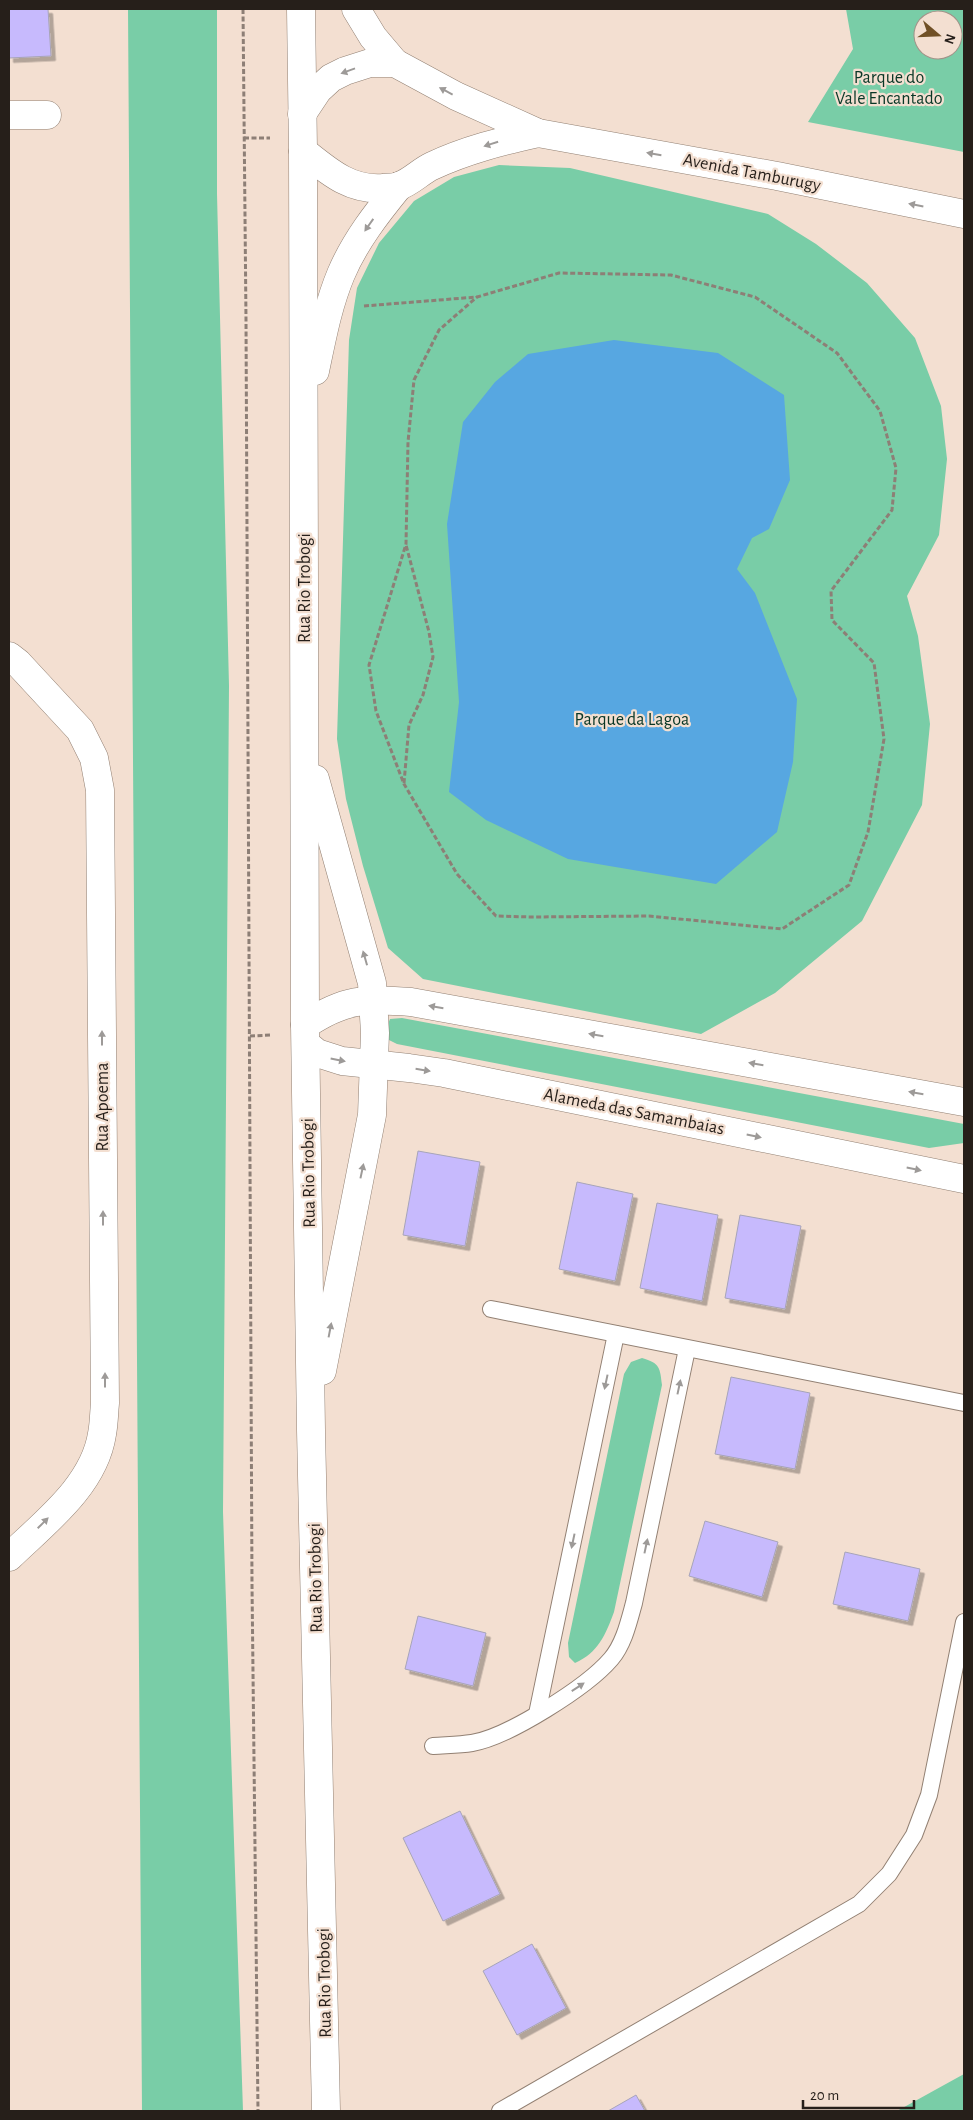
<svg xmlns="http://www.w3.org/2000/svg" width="973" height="2120" font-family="'Alegreya Sans',sans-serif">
<defs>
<filter id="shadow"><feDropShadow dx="4.5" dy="4.5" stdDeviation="0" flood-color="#0004"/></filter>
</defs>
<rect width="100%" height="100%" fill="#f3dfd1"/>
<g fill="#79cda7" fill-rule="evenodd">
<polygon points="128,9 217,9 217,194 229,686 223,1512 243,2111 142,2111"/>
<path d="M846 9H964V152L808 122 853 49ZM923 20H953V50H923Z"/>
<polygon points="499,165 570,168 768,214 816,244 867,283 915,338 941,406 947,459 939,535 907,596 918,636 930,724 922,805 862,921 775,993 701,1034 423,979 388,948 363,866 346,799 337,739 349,340 357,288 379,243 414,201 454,177"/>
<polygon points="402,1018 964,1124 964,1143 929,1148 397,1044 387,1039 386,1029 390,1019"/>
<path d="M642 1358C660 1363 660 1368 662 1385L614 1612C606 1634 598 1653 575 1663L569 1657 568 1643 624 1374 631 1362Z"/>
<polygon points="964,2074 964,2111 897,2111"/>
</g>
<polygon fill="#57a7e1" points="614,340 718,353 784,395 790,480 769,529 752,538 737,569 755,593 797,699 793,762 777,832 716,884 568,859 486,820 449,792 459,702 447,524 463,422 495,382 528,354"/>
<g fill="#c7bafd" stroke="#a7a4b8" filter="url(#shadow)">
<polygon points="9,9 48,9 51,56 9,58"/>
<polygon points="418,1151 480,1162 465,1246 403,1235"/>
<polygon points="577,1182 633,1194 615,1281 559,1269"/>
<polygon points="657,1203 718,1215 702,1301 640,1288"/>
<polygon points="740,1215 801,1226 785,1309 725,1298"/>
<polygon points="731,1377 810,1393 795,1469 715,1454"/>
<polygon points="705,1521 778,1542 762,1597 689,1576"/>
<polygon points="845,1552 920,1569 908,1621 833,1604"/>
<polygon points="418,1616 486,1633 473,1686 405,1669"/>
<polygon points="460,1811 500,1894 443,1921 403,1838"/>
<polygon points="532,1944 566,2008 517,2035 483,1971"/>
<polygon points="636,2095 645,2111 608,2111"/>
</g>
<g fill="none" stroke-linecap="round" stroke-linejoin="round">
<defs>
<g id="service">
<polyline points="491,1309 964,1403"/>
<polyline points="537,1714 616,1334"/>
<path d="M433 1746C446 1745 459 1745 472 1743 508 1737 587 1687 611 1659 624 1644 629 1621 634 1603L687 1349"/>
<polyline points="500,2111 859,1904 889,1874 914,1835 929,1795 964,1622"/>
</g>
<g id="minor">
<polyline points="9,115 47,115"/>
<path d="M9 656 18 663 80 730 94 758 100 790 105 1403C104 1413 104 1424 102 1434 94 1486 44 1523 9 1557"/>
<path d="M305 1025C344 999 365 998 411 1002L964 1102"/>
<polyline points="306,1044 317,1053 342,1061 409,1068 444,1073 964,1179"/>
</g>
<g id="secondary">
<polyline points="301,9 303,151 305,1025 311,1430 326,2111"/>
<polyline points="356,9 373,37 395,63"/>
<polyline points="302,114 318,90 331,78 345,71 370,63 395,63 456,96 538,133 777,176 964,214"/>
<path d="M303 151C328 171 350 191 384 188 389 187 395 188 399 186 411 182 421 171 432 166 466 150 502 141 538 133"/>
<path d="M315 371C322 338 328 305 341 274 355 241 377 213 399 186"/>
<polyline points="315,779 372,983 375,1033 372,1115 322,1371"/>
</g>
</defs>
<use href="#service" stroke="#928073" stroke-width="18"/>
<use href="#minor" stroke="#928073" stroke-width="29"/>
<use href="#secondary" stroke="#928073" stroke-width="29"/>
<g stroke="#8d7f76" stroke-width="3" stroke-dasharray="5 2.5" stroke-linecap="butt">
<polyline points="243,9 246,320 252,1584 258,2111"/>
<polyline points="244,138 270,138"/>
<polyline points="364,306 477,297 559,273 671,275 755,297 837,353 880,411 896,468 892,510 831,591 832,620 874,663 884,739 868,832 849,885 782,929 649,916 532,917 496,916 457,874 404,784 376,711 369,665 406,544 408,442 414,380 439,330 477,297"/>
<polyline points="404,783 409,725 423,695 433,657 429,632 406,545"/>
<polyline points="250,1036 272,1035"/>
</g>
<use href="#service" stroke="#fff" stroke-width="16"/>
<use href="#minor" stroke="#fff" stroke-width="28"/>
<use href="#secondary" stroke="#fff" stroke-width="28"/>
</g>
<defs><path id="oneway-solid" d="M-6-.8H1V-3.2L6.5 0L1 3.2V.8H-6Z" transform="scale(1.25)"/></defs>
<g fill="#9d9a98">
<use href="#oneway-solid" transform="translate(348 71) rotate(160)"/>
<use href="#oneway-solid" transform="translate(446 91) rotate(-152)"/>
<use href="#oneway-solid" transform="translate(491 144) rotate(162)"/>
<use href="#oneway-solid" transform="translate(654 154) rotate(-170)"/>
<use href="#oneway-solid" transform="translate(916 205) rotate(-169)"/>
<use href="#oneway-solid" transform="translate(369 225) rotate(125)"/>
<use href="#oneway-solid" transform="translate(365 958) rotate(-106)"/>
<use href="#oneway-solid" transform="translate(436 1007) rotate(-170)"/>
<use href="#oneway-solid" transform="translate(596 1035) rotate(-170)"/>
<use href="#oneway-solid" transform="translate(102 1038) rotate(-90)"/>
<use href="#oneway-solid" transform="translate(338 1060) rotate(11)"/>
<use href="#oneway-solid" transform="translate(756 1064) rotate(-170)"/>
<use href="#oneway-solid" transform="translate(423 1070) rotate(9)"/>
<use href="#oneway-solid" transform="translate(916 1093) rotate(-170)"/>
<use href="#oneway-solid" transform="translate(754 1136) rotate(12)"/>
<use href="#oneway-solid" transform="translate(914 1169) rotate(12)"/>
<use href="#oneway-solid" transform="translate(362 1171) rotate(-78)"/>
<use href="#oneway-solid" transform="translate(103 1218) rotate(-90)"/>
<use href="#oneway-solid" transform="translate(330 1330) rotate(-79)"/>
<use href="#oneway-solid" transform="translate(105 1380) rotate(-90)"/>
<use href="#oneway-solid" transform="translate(606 1382) rotate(102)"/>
<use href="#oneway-solid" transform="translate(679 1387) rotate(-78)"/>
<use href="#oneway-solid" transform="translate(43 1523) rotate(-45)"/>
<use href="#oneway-solid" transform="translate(573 1541) rotate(102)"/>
<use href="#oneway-solid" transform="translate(646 1546) rotate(-78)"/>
<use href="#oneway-solid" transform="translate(578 1687) rotate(-33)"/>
</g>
<g text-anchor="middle" stroke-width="4.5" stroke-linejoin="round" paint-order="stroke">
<g font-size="18" fill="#083726" stroke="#f3dfd1">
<text x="889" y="83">Parque do<tspan x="889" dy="21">Vale Encantado</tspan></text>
<text x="632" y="725">Parque da Lagoa</text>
</g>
<g font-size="18" fill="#261f1a" stroke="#f3dfd1">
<text transform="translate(752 172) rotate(11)" y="6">Avenida Tamburugy</text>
<text transform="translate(304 588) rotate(-90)" y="6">Rua Rio Trobogi</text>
<text transform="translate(102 1107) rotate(-90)" y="6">Rua Apoema</text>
<text transform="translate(634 1111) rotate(11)" y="6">Alameda das Samambaias</text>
<text transform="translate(308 1173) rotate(-91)" y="6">Rua Rio Trobogi</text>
<text transform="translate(315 1578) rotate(-91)" y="6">Rua Rio Trobogi</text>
<text transform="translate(324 1983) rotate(-91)" y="6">Rua Rio Trobogi</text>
</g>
</g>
<rect width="973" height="2120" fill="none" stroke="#261f1a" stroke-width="20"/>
<g transform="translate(938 35) rotate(109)"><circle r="24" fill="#f3dfd1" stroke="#a19288"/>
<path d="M0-4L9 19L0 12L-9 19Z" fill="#705026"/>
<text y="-8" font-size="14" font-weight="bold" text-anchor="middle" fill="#261f1a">N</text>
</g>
<path d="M803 2100v8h111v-8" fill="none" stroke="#261f1a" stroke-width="2.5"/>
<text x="810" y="2100" font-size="15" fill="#261f1a" stroke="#f3dfd1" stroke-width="4" paint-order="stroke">20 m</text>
</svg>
